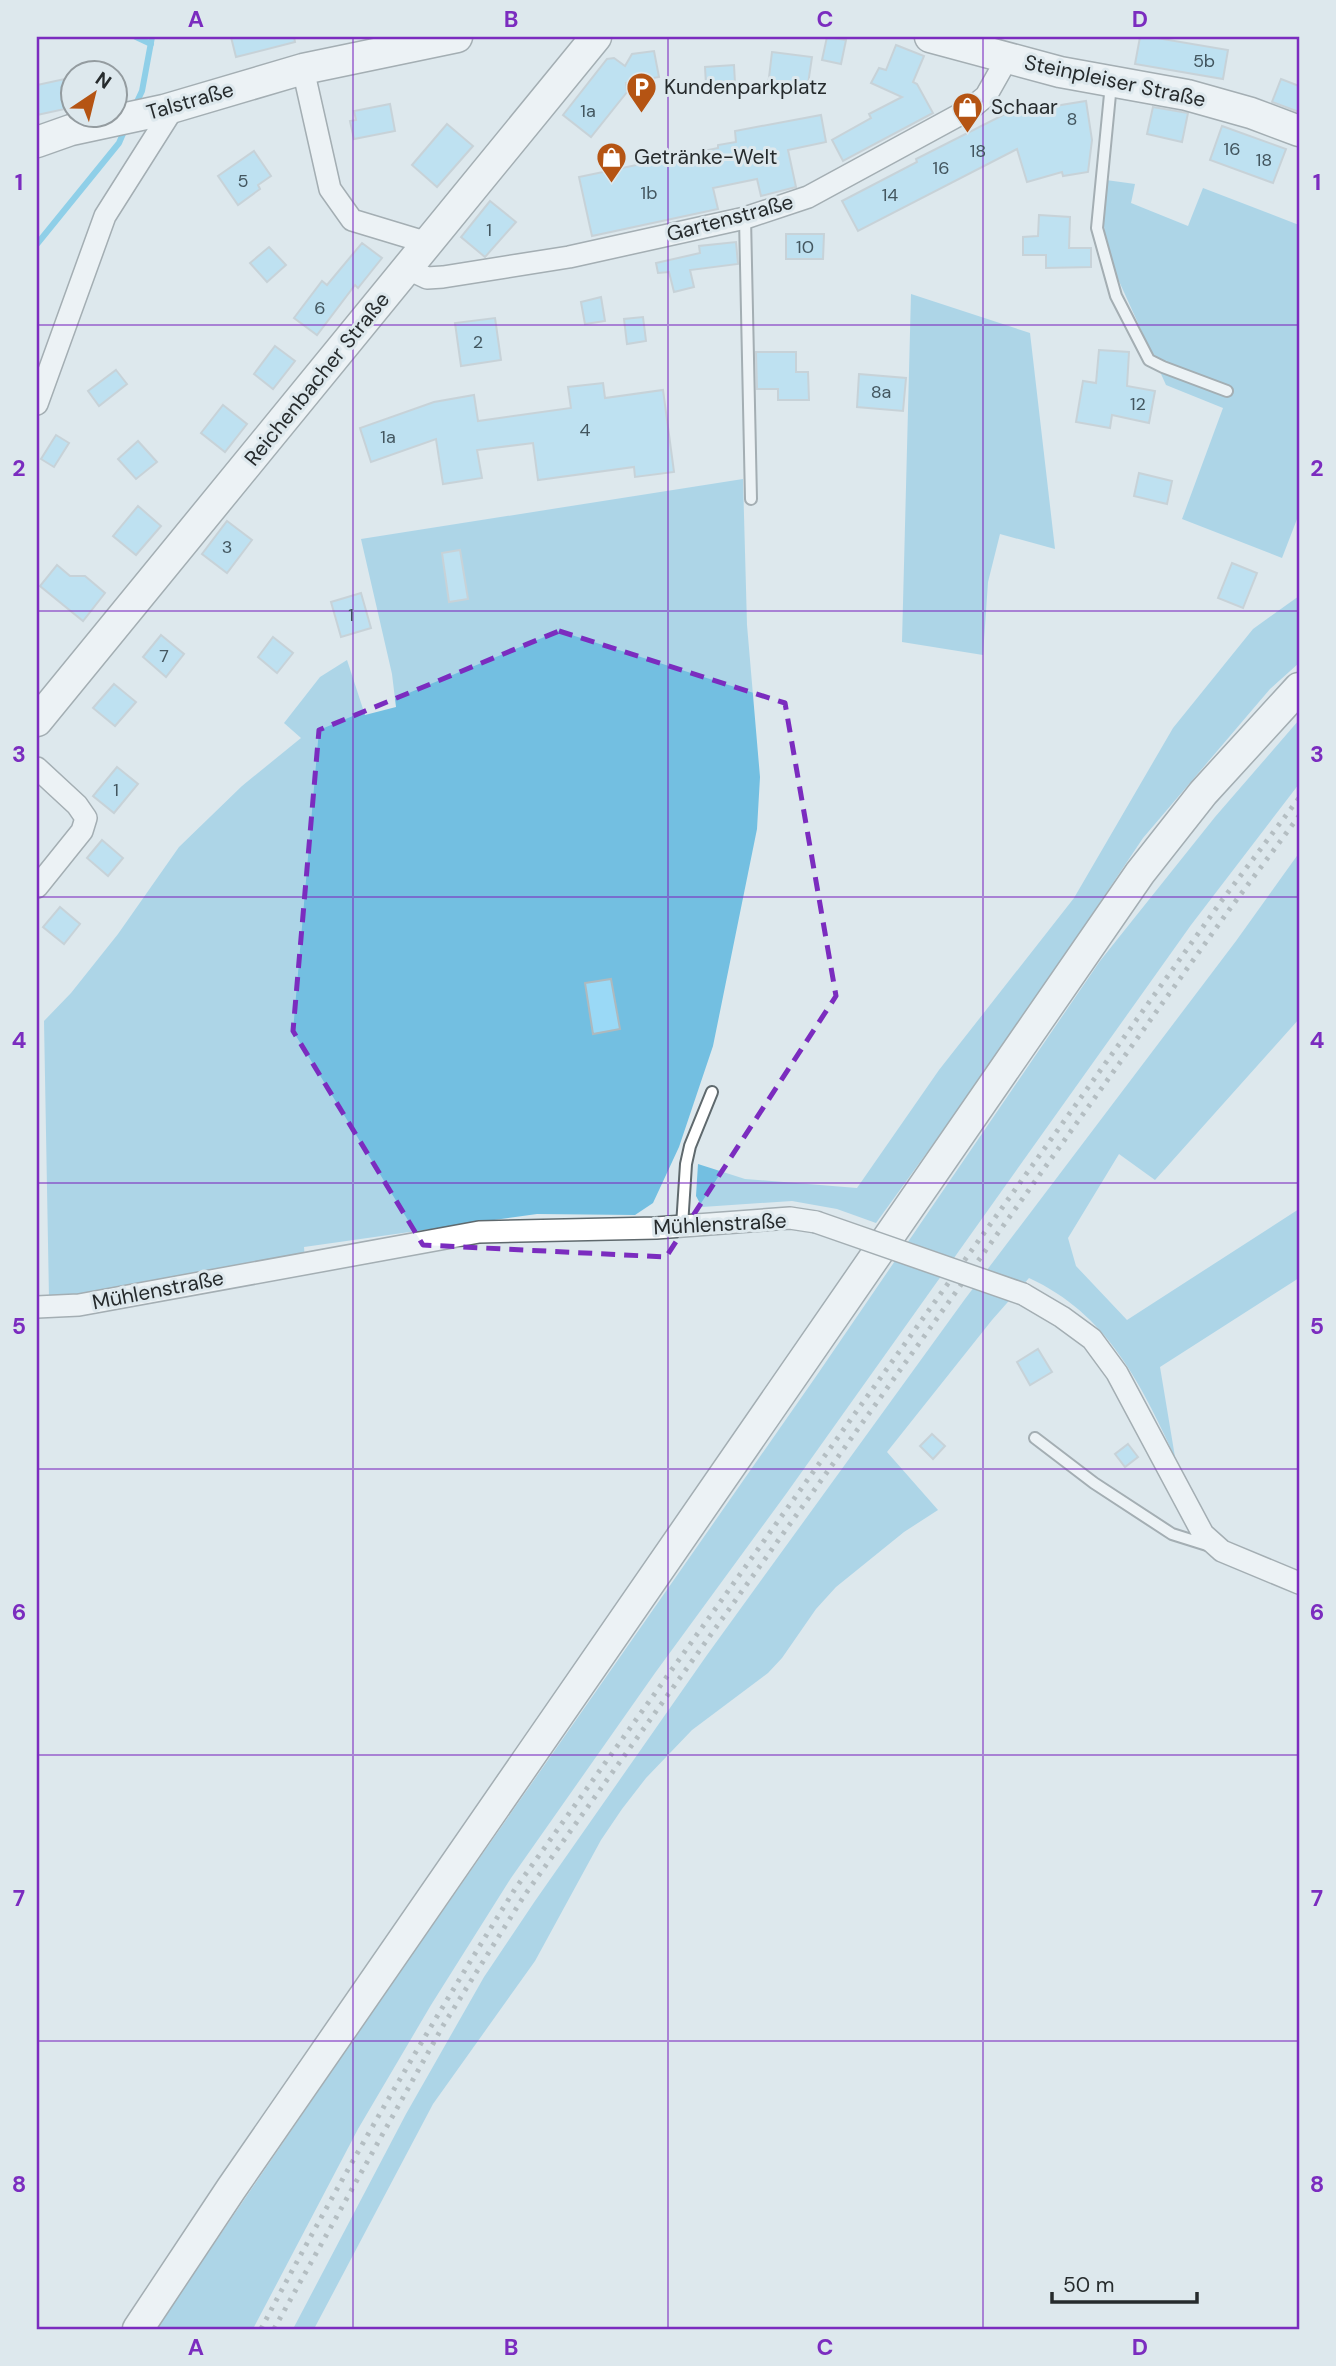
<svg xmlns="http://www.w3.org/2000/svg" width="1336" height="2366" font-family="'DM Sans',sans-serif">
<rect width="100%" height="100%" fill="#dde8ed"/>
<g fill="#73bfe1">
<polygon points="1106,180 1135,184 1131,203 1188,226 1203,188 1299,225 1299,514 1282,558 1182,519 1223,408 1166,385 1109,259 1102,213"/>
<polygon points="911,294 1030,333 1055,549 1000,534 988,582 983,655 902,642"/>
<polygon points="743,479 747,625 760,777 757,829 713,1046 679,1147 653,1203 635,1215 537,1214 304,1247 306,1273 49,1298 44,1021 71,993 118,934 179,847 242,786 301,738 284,723 320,677 347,660 365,715 396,707 392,674 361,539"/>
<polygon points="1299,596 1299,663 1270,689 1143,838 1004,1046 876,1223 837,1209 792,1201 702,1207 696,1196 698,1164 745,1179 857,1188 939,1070 1074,898 1173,728 1253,629"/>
<polygon points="1299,720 1299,784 1191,925 786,1494 655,1673 511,1878 431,2005 358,2129 253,2329 156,2329 372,2012 817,1375 1100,961 1215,817"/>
<path d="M1299 853V1019L1155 1180 1119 1154 1068 1238 1076 1266 1127 1320 1299 1209V1278L1160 1367 1175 1457C1140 1382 1107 1314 1029 1278L992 1320 887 1452 938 1510 904 1532 836 1587 816 1609 782 1658 768 1673 692 1730 646 1778 622 1809 601 1840 535 1961 433 2104 314 2329H293L406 2114 484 1977 535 1901 707 1655 965 1299 1236 941Z"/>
</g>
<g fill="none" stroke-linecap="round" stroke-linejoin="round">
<g stroke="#31b2e2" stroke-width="6">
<polyline points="136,37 151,44"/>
<polyline points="135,106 142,91 152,37"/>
<polyline points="37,244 119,143 125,129"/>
</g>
</g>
<g fill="#9ad9f6" stroke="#aeb9be" stroke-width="2">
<polygon points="231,37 294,37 295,42 236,57"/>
<polygon points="827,37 846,40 841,64 822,60"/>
<polygon points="1140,37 1151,37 1228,50 1223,79 1135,64"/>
<polygon points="896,45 924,56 913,82 917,84 933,113 843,161 832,140 871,118 869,114 902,97 871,83 879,68 886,70"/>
<polygon points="654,51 659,77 626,83 627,92 591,137 563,115 607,59 614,58 625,66 632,54"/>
<polygon points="772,52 812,57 807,91 768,86"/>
<polygon points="734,65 735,83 706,85 705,67"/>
<polygon points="74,77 74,107 37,115 37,85"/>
<polygon points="1281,79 1299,86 1299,112 1272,102"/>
<polygon points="1086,101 1092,140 1088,172 1063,176 1062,172 1027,182 1017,149 858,231 842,201 917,162 916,159 1005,114"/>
<polygon points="390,104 395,131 354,139 350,121 356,120 354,111"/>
<polygon points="1153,107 1188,113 1182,142 1147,134"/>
<polygon points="821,115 826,142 788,150 796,187 761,196 757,179 713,188 718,209 592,236 579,177 718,148 718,145 736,142 735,131"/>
<polygon points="447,124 473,146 437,187 412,165"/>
<polygon points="1222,126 1286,149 1273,183 1210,160"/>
<polygon points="254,151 271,176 258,185 260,189 238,205 218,176"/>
<polygon points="490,201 516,222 485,257 461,237"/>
<polygon points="1039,215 1070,217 1069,248 1091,248 1091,267 1046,268 1046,255 1023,255 1023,237 1038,236"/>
<polygon points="786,234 824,234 823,259 786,259"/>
<polygon points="736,242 738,264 690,270 694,287 674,292 669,272 658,273 656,263 700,253 699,246"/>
<polygon points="362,243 382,258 358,288 355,285 317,335 294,318 322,281 327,285"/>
<polygon points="269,247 286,265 267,282 250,263"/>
<polygon points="601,297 605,321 585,324 581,302"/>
<polygon points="643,317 646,341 627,344 624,319"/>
<polygon points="495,318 501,360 461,366 455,323"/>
<polygon points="275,346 295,361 273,389 254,374"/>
<polygon points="1099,350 1129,352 1127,386 1155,391 1149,423 1112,415 1110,428 1076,422 1083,381 1096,383"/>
<polygon points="756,352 796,352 796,372 808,372 809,400 778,400 778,389 757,389"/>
<polygon points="116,370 127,384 99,406 88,391"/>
<polygon points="859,374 906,378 903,411 857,407"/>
<polygon points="603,383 605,398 663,390 674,472 635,477 634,467 538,480 533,443 477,450 482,478 443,484 436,439 371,462 360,428 434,402 474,395 478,421 571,408 568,387"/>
<polygon points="223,405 247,424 225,452 201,433"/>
<polygon points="56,435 69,443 54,467 41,459"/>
<polygon points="138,441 157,462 136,479 118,459"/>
<polygon points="1139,473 1172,481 1167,504 1134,496"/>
<polygon points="138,506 161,526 136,555 113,536"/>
<polygon points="227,521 252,540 227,573 202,554"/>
<polygon points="460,550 468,599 449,602 442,553"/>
<polygon points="1232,563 1257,573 1243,608 1218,598"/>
<polygon points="57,565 70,576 85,576 105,593 83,621 40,586"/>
<polygon points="361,593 371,628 341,637 331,602"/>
<polygon points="161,635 184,654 166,677 143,657"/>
<polygon points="273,637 293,653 277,673 258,657"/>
<polygon points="114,684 136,702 115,726 93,708"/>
<polygon points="117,767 138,784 114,813 93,796"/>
<polygon points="102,840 123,858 108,876 87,858"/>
<polygon points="60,907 80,924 64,944 43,927"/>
<polygon points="611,979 620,1029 593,1034 585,983"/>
<polygon points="1038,1349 1052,1372 1030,1385 1017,1362"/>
<polygon points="932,1434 945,1446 933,1459 920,1446"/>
<polygon points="1128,1444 1138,1457 1125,1467 1115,1454"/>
</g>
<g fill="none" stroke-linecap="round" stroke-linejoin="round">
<defs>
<g id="lane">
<polyline points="1111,84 1097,228 1116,296 1149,360 1163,367 1227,391"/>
<polyline points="745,218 751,499"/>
<polyline points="682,1226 686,1164 690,1146 712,1092"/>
<polyline points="1035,1438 1094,1483 1172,1534 1207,1545"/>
</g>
<g id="street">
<polyline points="303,69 330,189 352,220 428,243"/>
<polyline points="408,269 427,278 443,277 569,257 745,218 808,197 970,109 986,96 1008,57"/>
<polyline points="37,404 105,216 174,107"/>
<polyline points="37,768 77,805 86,818 82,831 37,887"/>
<polyline points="1023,1294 1062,1317 1092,1339 1117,1373 1203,1534 1222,1551 1299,1583"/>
<polyline points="37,1307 79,1305 479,1232 656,1228 790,1218 816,1222"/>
</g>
<g id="secondary">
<polyline points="930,37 1060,72 1187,95 1251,113 1299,131"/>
<polyline points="37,142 71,130 164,110 303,69 457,37"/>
<polyline points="37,721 596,37"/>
<polyline points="138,2329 231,2189 1140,873 1203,793 1299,688"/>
</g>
</defs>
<use href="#lane" stroke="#5f696d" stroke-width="14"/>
<use href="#street" stroke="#5f696d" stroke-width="24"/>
<use href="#secondary" stroke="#5f696d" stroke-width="33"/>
<use href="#lane" stroke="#fff" stroke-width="10"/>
<use href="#street" stroke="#fff" stroke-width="21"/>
<use href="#secondary" stroke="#fff" stroke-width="30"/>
<g stroke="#848c8f" stroke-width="5" stroke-dasharray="3.5 7" stroke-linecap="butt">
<path d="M261 2329C340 2179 425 2033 515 1889L1220 903 1299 798"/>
<polyline points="274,2329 444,2024 524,1896 1229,910 1299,816"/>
</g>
<defs>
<polyline id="street-bridge" points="816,1222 1023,1294"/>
</defs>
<use href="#street-bridge" stroke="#5f696d" stroke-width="24" stroke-linecap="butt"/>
<use href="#street-bridge" stroke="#fff" stroke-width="21"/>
</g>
<path d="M0 0H1336V2366H0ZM559 631 785 703 836 996 666 1257 423 1245 293 1031 319 730Z" fill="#dde8ed" fill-opacity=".55" fill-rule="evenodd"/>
<path fill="none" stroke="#7b2cbf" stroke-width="5" stroke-dasharray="14 9" stroke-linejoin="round" d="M559 631 785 703 836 996 666 1257 423 1245 293 1031 319 730Z"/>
<path fill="none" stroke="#7b2cbf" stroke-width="2" stroke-opacity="0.55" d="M353 37V2329M668 37V2329M983 37V2329M37 325H1299M37 611H1299M37 897H1299M37 1183H1299M37 1469H1299M37 1755H1299M37 2041H1299"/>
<defs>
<symbol id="parking-pin" viewBox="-11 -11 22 30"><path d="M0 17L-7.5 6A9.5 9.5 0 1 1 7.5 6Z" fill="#b55413" stroke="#dde8ed"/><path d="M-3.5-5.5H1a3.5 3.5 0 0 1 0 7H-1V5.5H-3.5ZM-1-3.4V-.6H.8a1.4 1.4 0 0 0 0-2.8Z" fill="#fff"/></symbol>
<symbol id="shop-pin" viewBox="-11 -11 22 30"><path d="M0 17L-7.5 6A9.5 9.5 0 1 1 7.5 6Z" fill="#b55413" stroke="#dde8ed"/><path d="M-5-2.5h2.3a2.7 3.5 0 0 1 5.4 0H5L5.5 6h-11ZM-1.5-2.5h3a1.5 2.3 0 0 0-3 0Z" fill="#fff"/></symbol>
</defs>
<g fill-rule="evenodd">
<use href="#parking-pin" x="624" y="70" width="35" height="47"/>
<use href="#shop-pin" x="950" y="90" width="35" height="47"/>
<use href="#shop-pin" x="594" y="140" width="35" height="47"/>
</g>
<g text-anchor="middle" stroke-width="6" stroke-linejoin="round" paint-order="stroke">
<g font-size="18" fill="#43565f">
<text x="1204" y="67">5b</text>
<text x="588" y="117">1a</text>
<text x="1072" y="125">8</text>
<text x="1232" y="155">16</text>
<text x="978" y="157">18</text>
<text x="1264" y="166">18</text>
<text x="941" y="174">16</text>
<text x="243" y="187">5</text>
<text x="649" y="199">1b</text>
<text x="890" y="201">14</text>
<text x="489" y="236">1</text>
<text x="805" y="253">10</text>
<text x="320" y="314">6</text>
<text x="478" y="348">2</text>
<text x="881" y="398">8a</text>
<text x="1138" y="410">12</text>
<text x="585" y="436">4</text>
<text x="388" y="443">1a</text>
<text x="227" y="553">3</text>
<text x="351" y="621">1</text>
<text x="164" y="662">7</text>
<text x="116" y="796">1</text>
</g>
<g font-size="21" fill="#262b2d" stroke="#dde8ed">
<text transform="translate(1115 81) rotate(12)" y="7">Steinpleiser Straße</text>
<text transform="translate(190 101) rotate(-16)" y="7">Talstraße</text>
<text transform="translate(730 218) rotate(-15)" y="7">Gartenstraße</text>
<text transform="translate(317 379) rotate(-51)" y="7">Reichenbacher Straße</text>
<text transform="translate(720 1224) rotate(-3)" y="7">Mühlenstraße</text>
<text transform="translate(158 1290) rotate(-11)" y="7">Mühlenstraße</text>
</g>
<g font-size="21" fill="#262b2d" stroke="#dde8ed" text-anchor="start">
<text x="664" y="94">Kundenparkplatz</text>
<text x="991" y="114">Schaar</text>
<text x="634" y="164">Getränke-Welt</text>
</g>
</g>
<rect width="1336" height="2366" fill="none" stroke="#dde8ed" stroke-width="77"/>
<g transform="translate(94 94) rotate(35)"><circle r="33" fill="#dde8ed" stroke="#949ca0" stroke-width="2"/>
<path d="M0-5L12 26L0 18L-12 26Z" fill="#b55413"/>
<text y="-10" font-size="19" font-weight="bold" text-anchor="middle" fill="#262b2d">N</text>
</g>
<path d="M1052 2292v10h145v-10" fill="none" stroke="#262b2d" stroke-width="3.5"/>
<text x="1063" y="2292" font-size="21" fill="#262b2d" stroke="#dde8ed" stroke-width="5" paint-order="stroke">50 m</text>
<rect x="38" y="38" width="1260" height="2290" fill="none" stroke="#7b2cbf" stroke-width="2.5"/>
<g font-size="23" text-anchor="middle" font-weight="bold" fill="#7b2cbf">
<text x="196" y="27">A</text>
<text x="511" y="27">B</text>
<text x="825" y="27">C</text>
<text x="1140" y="27">D</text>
<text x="19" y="190">1</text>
<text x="1317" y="190">1</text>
<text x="19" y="476">2</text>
<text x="1317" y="476">2</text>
<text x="19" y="762">3</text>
<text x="1317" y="762">3</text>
<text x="19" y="1048">4</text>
<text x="1317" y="1048">4</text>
<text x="19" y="1334">5</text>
<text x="1317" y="1334">5</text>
<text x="19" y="1620">6</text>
<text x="1317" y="1620">6</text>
<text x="19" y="1906">7</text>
<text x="1317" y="1906">7</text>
<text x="19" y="2192">8</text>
<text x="1317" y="2192">8</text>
<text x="196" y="2355">A</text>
<text x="511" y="2355">B</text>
<text x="825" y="2355">C</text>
<text x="1140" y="2355">D</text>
</g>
</svg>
